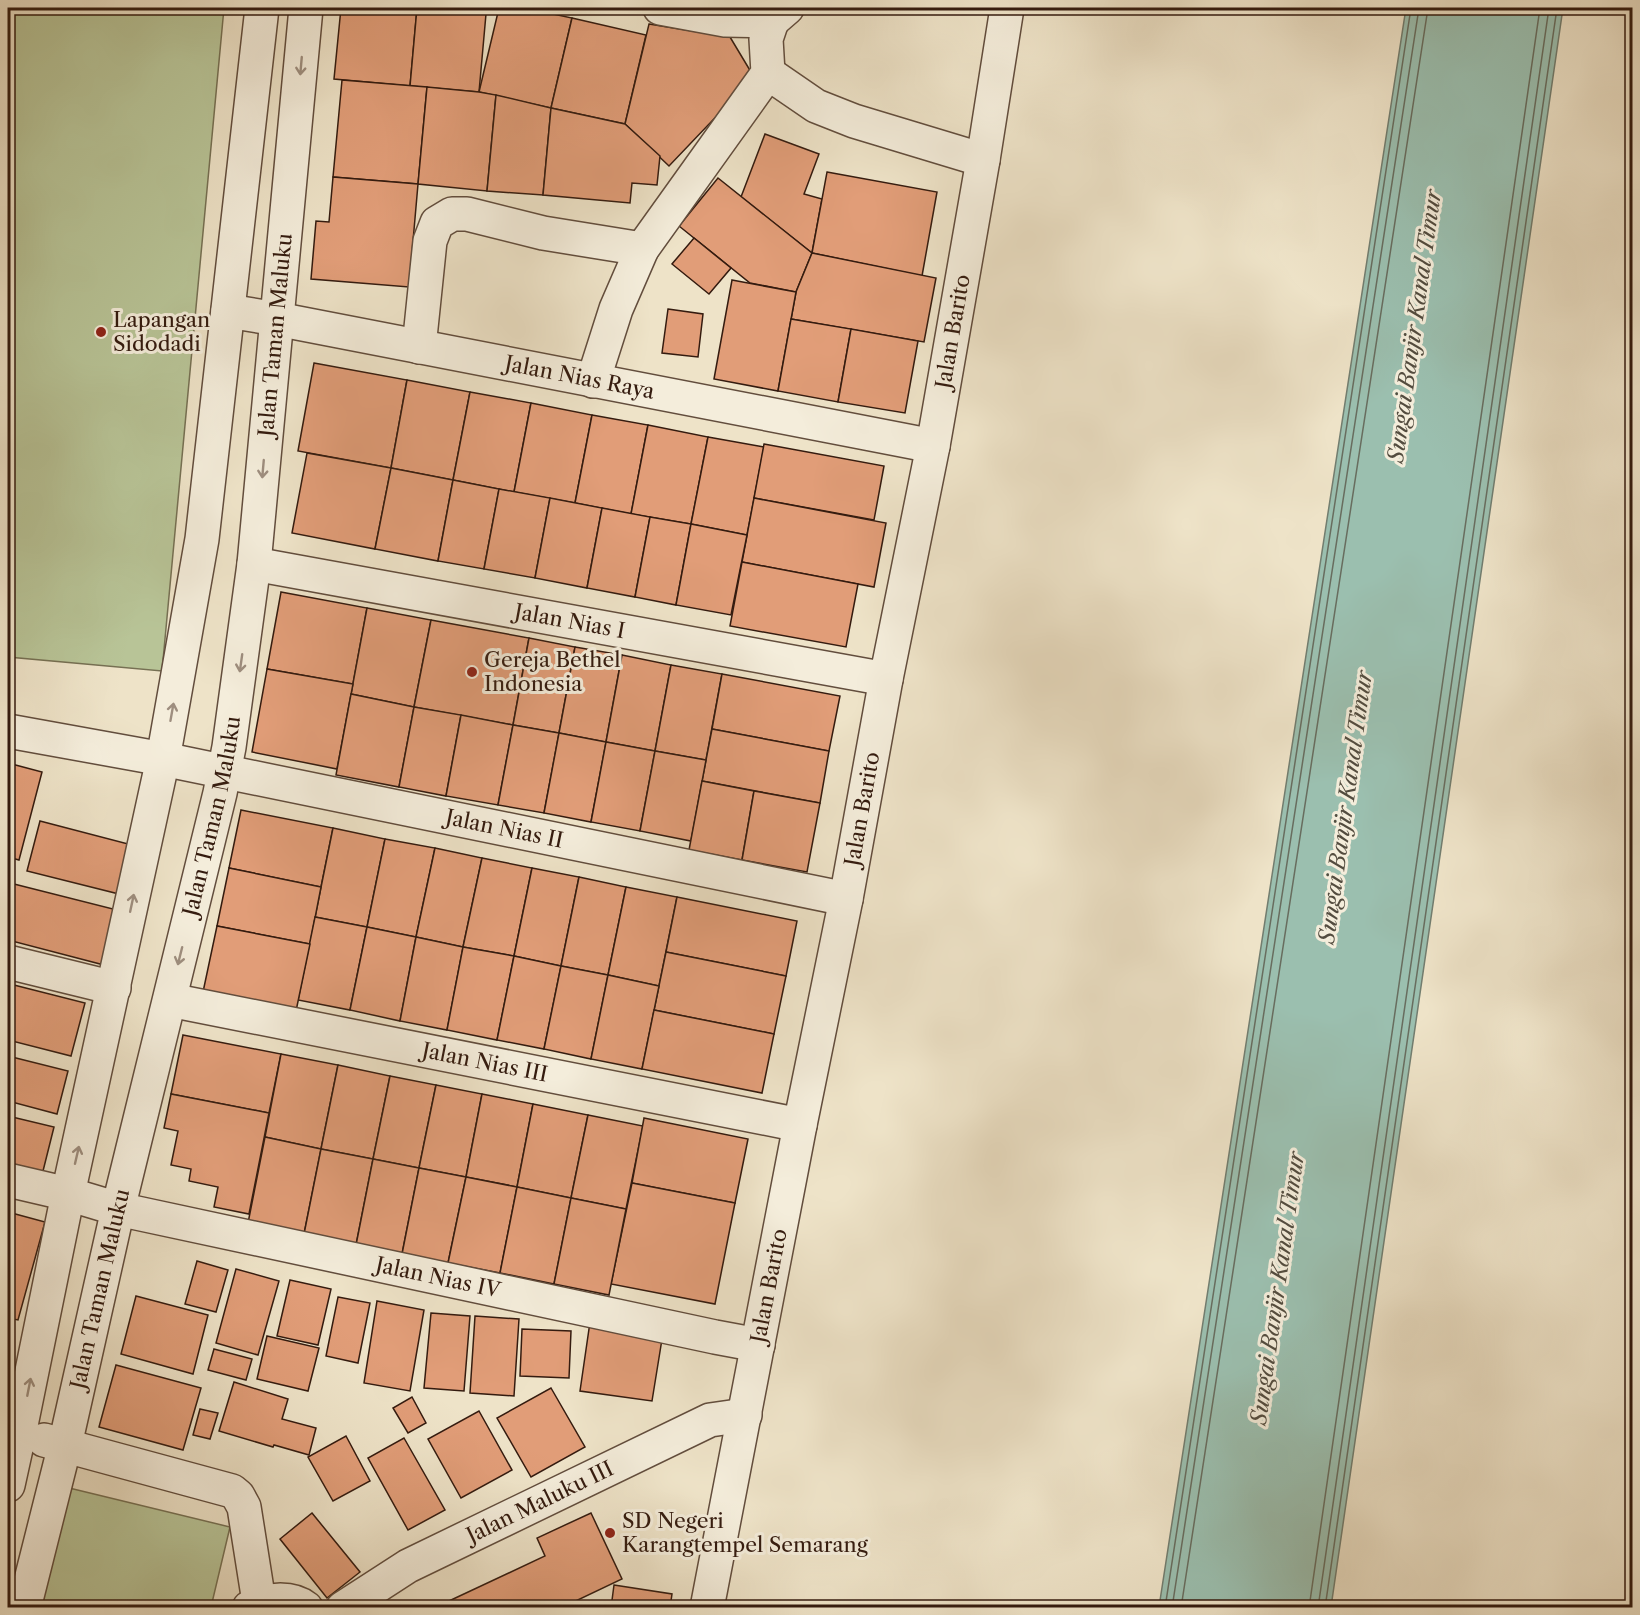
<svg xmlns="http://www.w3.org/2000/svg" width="1640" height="1615" font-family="'Libre Caslon Text',serif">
<rect width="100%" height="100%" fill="#eee3c8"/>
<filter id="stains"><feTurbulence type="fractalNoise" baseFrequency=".00333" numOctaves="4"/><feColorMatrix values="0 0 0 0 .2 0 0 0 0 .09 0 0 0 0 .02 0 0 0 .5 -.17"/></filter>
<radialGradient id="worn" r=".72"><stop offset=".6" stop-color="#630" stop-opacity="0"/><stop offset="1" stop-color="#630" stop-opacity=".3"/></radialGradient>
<g fill="#b8c497" stroke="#767053" stroke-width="1.5">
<polygon points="8,8 224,8 162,671 8,657"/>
<polygon points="61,1486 230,1527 211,1607 32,1608"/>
</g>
<polygon fill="#9bbfaf" stroke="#727d6f" stroke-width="1.5" points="1406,8 1563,8 1331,1607 1159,1607"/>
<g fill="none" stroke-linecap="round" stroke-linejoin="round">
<g stroke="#686d5f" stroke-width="1.5">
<polyline points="1165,1608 1411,8"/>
<polyline points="1172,1608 1419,8"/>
<polyline points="1181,1608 1428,8"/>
<polyline points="1309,1608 1540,8"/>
<polyline points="1318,1608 1549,8"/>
<polyline points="1325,1608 1557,8"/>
</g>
</g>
<g fill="#e19d78" stroke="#341b0f" stroke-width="1.5">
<polygon points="341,8 417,8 410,86 334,79"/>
<polygon points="417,8 486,14 479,92 410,86"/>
<polygon points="499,8 525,8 572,18 551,108 479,92"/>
<polygon points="572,18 646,35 625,124 551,108"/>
<polygon points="649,24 730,37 754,77 669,166 625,124"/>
<polygon points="342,80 427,87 418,184 333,177"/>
<polygon points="427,87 479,92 496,95 487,191 418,184"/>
<polygon points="496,95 551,108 543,195 487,191"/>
<polygon points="551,108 625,124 660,156 657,185 632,183 630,203 543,195"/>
<polygon points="765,134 819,154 804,194 822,199 812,253 741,197"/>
<polygon points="827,172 937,192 922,276 812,253"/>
<polygon points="333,177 418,184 409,287 311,279 316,221 329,222"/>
<polygon points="718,178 812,253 796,292 750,283 679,226"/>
<polygon points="694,238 731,268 709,294 672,264"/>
<polygon points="812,253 936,278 924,342 791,319 796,292"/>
<polygon points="732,280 796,292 778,391 714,379"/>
<polygon points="668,309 703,314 698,357 662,353"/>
<polygon points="791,319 851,329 838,402 778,391"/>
<polygon points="851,329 918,341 905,413 838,402"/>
<polygon points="314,363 407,380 391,468 298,451"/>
<polygon points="407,380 470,392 453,480 391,468"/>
<polygon points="470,392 531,403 514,492 453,480"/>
<polygon points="531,403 592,415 575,503 514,492"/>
<polygon points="592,415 648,425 631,514 575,503"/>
<polygon points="648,425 708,437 691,524 631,514"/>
<polygon points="708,437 764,447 747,535 691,524"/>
<polygon points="764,444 884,466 874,520 754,498"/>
<polygon points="307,453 391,468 375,549 292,533"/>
<polygon points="391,468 453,480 438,561 375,549"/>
<polygon points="453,480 499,489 484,569 438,561"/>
<polygon points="499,489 550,498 535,578 484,569"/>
<polygon points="550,498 602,508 587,588 535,578"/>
<polygon points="754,498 886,523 874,587 742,562"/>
<polygon points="602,508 650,517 635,597 587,588"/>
<polygon points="650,517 691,524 676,605 635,597"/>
<polygon points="691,524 747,535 731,615 676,605"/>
<polygon points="742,562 858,584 846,647 730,626"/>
<polygon points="281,592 367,608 353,684 267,669"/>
<polygon points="367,608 431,620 414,707 351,694"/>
<polygon points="431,620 529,638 513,725 414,707"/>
<polygon points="529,638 575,647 559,733 513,725"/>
<polygon points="575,647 622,655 606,742 559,733"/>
<polygon points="622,655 671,665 655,751 606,742"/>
<polygon points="671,665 722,674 706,760 655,751"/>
<polygon points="267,669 353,684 337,769 252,752"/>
<polygon points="722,674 840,696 829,751 712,729"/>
<polygon points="351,694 414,707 399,787 336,775"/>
<polygon points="414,707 461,715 446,796 399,787"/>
<polygon points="461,715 513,725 498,805 446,796"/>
<polygon points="513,725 559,733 544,813 498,805"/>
<polygon points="712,729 829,751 820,803 702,781"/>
<polygon points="559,733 606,742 591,822 544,813"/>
<polygon points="606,742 655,751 640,831 591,822"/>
<polygon points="655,751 706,760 691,841 640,831"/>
<polygon points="8,763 42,772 19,860 8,857"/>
<polygon points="702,781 754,791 742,860 689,850"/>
<polygon points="754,791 820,803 807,872 742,860"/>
<polygon points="241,810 333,828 321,887 229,868"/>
<polygon points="40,821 132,845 119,894 27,871"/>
<polygon points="333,828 385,839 367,927 315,917"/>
<polygon points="385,839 435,848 416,937 367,927"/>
<polygon points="435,848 482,858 463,947 416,937"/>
<polygon points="482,858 532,868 514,956 463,947"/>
<polygon points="229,868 321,887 310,944 217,926"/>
<polygon points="532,868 579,877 561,966 514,956"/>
<polygon points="579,877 626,887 608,975 561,966"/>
<polygon points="14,884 117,910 104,965 8,940 8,909"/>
<polygon points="626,887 677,897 659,986 608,975"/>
<polygon points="677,897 797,921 786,976 666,952"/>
<polygon points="315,917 367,927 350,1010 298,1000"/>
<polygon points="217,926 310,944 296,1011 203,992"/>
<polygon points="367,927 416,937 400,1021 350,1010"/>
<polygon points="416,937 463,947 447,1030 400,1021"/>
<polygon points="463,947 514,956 497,1040 447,1030"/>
<polygon points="666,952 786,976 774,1034 654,1010"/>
<polygon points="514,956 561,966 544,1049 497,1040"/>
<polygon points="561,966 608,975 591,1059 544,1049"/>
<polygon points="608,975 659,986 642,1069 591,1059"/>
<polygon points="10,984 85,1003 71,1056 8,1040 8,994"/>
<polygon points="654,1010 774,1034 762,1093 642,1069"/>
<polygon points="183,1035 281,1054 269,1113 171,1094"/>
<polygon points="281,1054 338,1065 321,1149 265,1137"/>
<polygon points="8,1056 68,1071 57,1114 8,1101"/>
<polygon points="338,1065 390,1076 373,1159 321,1149"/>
<polygon points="390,1076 436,1085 419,1168 373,1159"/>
<polygon points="436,1085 482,1094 466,1177 419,1168"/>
<polygon points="171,1094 269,1113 249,1214 214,1207 218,1187 189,1181 191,1169 171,1165 178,1131 164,1128"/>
<polygon points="482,1094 533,1104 517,1187 466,1177"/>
<polygon points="533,1104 588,1115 571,1198 517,1187"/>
<polygon points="588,1115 643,1126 626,1209 571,1198"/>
<polygon points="8,1116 54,1127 41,1179 8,1170"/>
<polygon points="644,1118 748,1139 735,1203 632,1183"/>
<polygon points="265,1137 321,1149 304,1234 248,1223"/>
<polygon points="321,1149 373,1159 356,1245 304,1234"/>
<polygon points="373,1159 419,1168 402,1254 356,1245"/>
<polygon points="419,1168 466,1177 448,1263 402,1254"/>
<polygon points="466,1177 517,1187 500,1273 448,1263"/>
<polygon points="632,1183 735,1203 715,1304 611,1284"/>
<polygon points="517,1187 571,1198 554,1284 500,1273"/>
<polygon points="571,1198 626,1209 609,1295 554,1284"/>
<polygon points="8,1212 45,1222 18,1320 8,1318"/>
<polygon points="197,1261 228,1270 216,1312 185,1304"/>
<polygon points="236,1269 279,1281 258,1355 216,1343"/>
<polygon points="290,1280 331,1289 318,1345 277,1336"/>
<polygon points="136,1296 208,1315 193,1374 121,1354"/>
<polygon points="338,1297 370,1303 358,1363 326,1356"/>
<polygon points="377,1301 424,1310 410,1391 364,1383"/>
<polygon points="431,1313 470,1316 464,1391 424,1388"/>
<polygon points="475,1316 519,1319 514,1396 470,1393"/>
<polygon points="590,1322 663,1333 652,1401 580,1391"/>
<polygon points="522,1329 571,1331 569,1378 520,1376"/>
<polygon points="267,1336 319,1348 308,1391 257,1379"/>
<polygon points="214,1349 252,1359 246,1380 208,1370"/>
<polygon points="8,1354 14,1355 8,1377"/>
<polygon points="116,1365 201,1388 183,1450 99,1427"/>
<polygon points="234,1382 288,1399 282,1419 316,1428 309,1455 274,1445 273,1447 219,1431"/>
<polygon points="551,1388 585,1447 531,1477 497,1418"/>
<polygon points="412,1397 426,1423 408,1433 393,1408"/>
<polygon points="200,1409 218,1413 210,1439 193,1435"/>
<polygon points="479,1411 512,1470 461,1498 428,1439"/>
<polygon points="346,1436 370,1481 333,1501 308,1457"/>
<polygon points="404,1438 445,1510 408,1530 368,1458"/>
<polygon points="312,1513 360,1572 327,1598 280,1539"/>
<polygon points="591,1513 622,1579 561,1608 434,1608 545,1556 537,1538"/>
<polygon points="614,1585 672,1594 670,1608 611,1608"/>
</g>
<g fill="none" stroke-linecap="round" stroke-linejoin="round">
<defs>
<g id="minor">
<polyline points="660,8 725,20 772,21 787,8"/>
<polyline points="768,73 816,106 854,121 983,160"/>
<path id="s1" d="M228 311 277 319 933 446"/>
<polyline points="419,347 430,241 437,223 452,214 467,214 543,233 642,249"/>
<polyline points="593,381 616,309 642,249 768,73 766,39 772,21"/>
<path id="s2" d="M254 564 886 679"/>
<path id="s3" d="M8 731 163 759 846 899"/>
<polyline points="8,962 114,988"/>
<path id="s4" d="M170 1000 800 1125"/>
<path id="s5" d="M8 1180 68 1194 118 1209 715 1337 758 1345"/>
<polyline points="44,1440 232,1491 238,1496 244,1507 259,1602"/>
<polyline points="8,1485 19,1435 68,1194 163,759 202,539 262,8"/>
<path id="s6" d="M24 1608 65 1445 118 1209 220 793 229 747 254 564 306 8"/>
<path d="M249 1608C265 1599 291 1596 306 1608"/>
<path id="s7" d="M343 1608 408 1566 710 1420 745 1415"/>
<path id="s8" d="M707 1608 800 1125 846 899 886 679 933 446 983 160 1007 8"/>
</g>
</defs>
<use href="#minor" stroke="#624d3d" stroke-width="36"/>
<use href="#minor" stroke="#f4eddb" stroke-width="33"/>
</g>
<defs><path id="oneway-shaft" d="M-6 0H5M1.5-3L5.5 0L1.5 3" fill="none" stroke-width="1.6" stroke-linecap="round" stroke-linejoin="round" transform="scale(1.5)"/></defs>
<g stroke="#9e8e7f">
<use href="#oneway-shaft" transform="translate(301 66) rotate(95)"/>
<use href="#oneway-shaft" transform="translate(263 469) rotate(95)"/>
<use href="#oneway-shaft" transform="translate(241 663) rotate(98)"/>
<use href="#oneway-shaft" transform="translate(172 712) rotate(-80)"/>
<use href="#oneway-shaft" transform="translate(132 903) rotate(-78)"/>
<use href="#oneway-shaft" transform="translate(180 956) rotate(104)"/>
<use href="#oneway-shaft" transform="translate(77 1155) rotate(-77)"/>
<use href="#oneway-shaft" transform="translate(29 1387) rotate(-79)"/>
</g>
<g fill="#8f2418" stroke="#f4eddb" stroke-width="2">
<circle cx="101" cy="332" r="6"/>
<circle cx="472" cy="672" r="6"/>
<circle cx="610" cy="1533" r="6"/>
</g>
<g text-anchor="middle" stroke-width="6" stroke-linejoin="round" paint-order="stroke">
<g font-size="21" fill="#341b0f" stroke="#f4eddb" text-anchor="start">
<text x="113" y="327">Lapangan<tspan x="113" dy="24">Sidodadi</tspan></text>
<text x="484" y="667">Gereja Bethel<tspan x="484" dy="24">Indonesia</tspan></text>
<text x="622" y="1528">SD Negeri<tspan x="622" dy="24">Karangtempel Semarang</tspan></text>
</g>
<g font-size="21" fill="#341b0f" stroke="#f4eddb">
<text dy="7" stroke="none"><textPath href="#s8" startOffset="1300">Jalan Barito</textPath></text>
<text dy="7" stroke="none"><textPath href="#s6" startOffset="1300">Jalan Taman Maluku</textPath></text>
<text dy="7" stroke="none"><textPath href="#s1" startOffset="358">Jalan Nias Raya</textPath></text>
<text dy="7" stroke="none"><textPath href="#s2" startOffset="321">Jalan Nias I</textPath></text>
<text dy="7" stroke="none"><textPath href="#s8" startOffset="814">Jalan Barito</textPath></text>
<text dy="7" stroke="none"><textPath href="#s6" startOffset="814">Jalan Taman Maluku</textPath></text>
<text dy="7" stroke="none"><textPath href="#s3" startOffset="506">Jalan Nias II</textPath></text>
<text dy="7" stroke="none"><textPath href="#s4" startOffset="321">Jalan Nias III</textPath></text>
<text dy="7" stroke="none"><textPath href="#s5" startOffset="441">Jalan Nias IV</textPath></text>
<text dy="7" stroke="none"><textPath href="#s8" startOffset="328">Jalan Barito</textPath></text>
<text dy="7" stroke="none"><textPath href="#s6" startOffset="328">Jalan Taman Maluku</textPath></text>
<text dy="7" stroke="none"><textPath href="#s7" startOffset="224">Jalan Maluku III</textPath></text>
</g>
<g font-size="22" font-style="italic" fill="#534c3f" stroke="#f4eddb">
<text transform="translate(1414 326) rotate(-82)" y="8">Sungai Banjir Kanal Timur</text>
<text transform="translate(1345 807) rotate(-82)" y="8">Sungai Banjir Kanal Timur</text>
<text transform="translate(1277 1288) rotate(-82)" y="8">Sungai Banjir Kanal Timur</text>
</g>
</g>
<rect width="1640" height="1615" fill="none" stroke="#eee3c8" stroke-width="30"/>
<rect x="9" y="9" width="1622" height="1597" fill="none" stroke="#341b0f" stroke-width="3"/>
<rect x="15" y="15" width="1610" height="1585" fill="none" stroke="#341b0f" stroke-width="1.5"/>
<rect width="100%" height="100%" filter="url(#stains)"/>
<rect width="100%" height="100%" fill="url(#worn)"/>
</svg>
